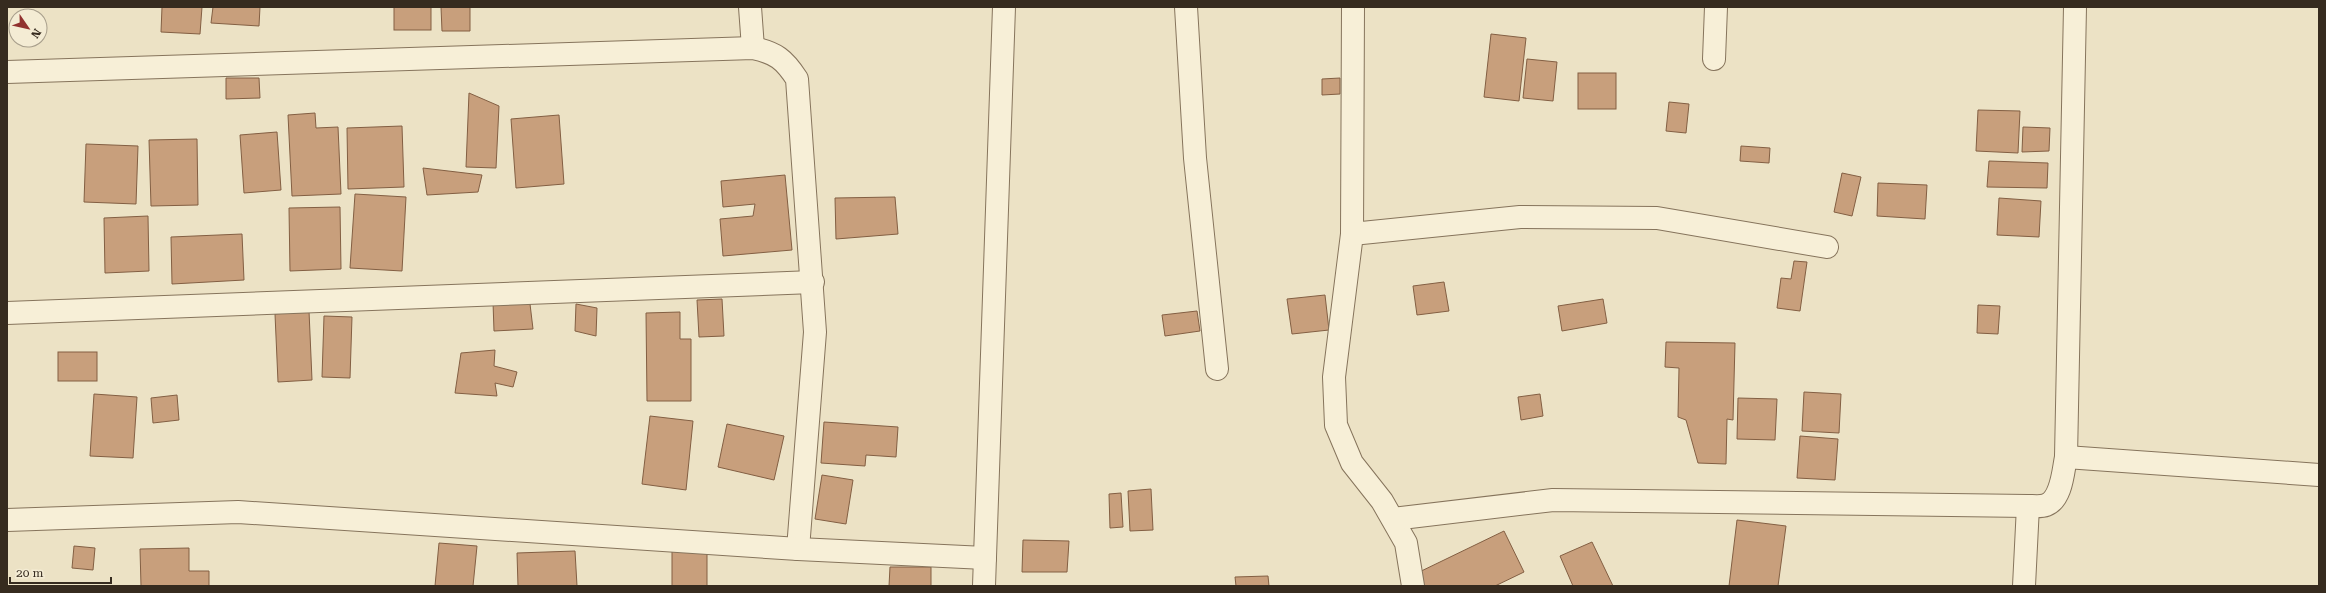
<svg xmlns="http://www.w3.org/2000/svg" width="2326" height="593" font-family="'Roboto Serif',serif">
<rect width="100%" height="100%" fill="#ece2c5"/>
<g fill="#c89f7c" stroke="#835f43">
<polygon points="162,7 202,7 200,34 161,32"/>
<polygon points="213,7 260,7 259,26 211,23"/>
<rect x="394" y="7" width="37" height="23"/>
<polygon points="441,7 470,7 470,31 442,31"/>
<polygon points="1491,34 1526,38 1519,101 1484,97"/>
<polygon points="1527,59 1557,62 1553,101 1523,98"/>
<rect x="1578" y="73" width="38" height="36"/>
<polygon points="226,78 259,78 260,98 226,99"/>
<polygon points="1340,78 1340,94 1322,95 1322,79"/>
<polygon points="469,93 499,106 496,168 466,167"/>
<polygon points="1669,102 1689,104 1686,133 1666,131"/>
<polygon points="1978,110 2020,111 2018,153 1976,151"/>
<polygon points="315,113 316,128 338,127 341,194 292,196 288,115"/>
<polygon points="559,115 564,184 516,188 511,119"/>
<polygon points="402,126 404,187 348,189 347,128"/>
<polygon points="2023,127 2050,128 2049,151 2022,152"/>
<polygon points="277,132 281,190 244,193 240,135"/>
<polygon points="197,139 198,205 151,206 149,140"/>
<polygon points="86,144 138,146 136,204 84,202"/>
<polygon points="1741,146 1770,148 1769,163 1740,161"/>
<polygon points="1989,161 2048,163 2047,188 1987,187"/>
<polygon points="423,168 482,175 478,192 427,195"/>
<polygon points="1842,173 1861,177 1852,216 1834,212"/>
<polygon points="785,175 792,250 723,256 720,219 753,216 755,204 723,207 721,181"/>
<polygon points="1878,183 1927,185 1925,219 1877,216"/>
<polygon points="355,194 406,197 402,271 350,268"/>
<polygon points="895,197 898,234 836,239 835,198"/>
<polygon points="1999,198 2041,201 2039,237 1997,235"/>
<polygon points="340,207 341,269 290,271 289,208"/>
<polygon points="148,216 149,271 105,273 104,218"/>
<polygon points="242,234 244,280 172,284 171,237"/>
<polygon points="1794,261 1807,262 1800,311 1777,308 1781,278 1791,279"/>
<polygon points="1444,282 1449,311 1417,315 1413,286"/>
<polygon points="1325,295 1329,330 1292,334 1287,299"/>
<polygon points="722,299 724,336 699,337 697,300"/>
<polygon points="1603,299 1607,323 1562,331 1558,306"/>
<polygon points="493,302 530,304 533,329 494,331"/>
<polygon points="576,304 597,308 596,336 575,331"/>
<polygon points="1978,305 2000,306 1998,334 1977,333"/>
<polygon points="309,311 312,380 278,382 275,314"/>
<polygon points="1197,311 1200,331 1165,336 1162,315"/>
<polygon points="680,312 680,339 691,339 691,401 647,401 646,313"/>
<polygon points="324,316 352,317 350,378 322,377"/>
<polygon points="1666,342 1735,343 1733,420 1727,419 1726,464 1698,463 1686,420 1678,417 1679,368 1665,367"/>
<polygon points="495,350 494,366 517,372 513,387 495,383 497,396 455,393 461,353"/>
<rect x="58" y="352" width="39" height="29"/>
<polygon points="1804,392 1841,394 1839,433 1802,431"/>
<polygon points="94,394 137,397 133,458 90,456"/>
<polygon points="1540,394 1543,416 1521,420 1518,397"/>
<polygon points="177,395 179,420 153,423 151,398"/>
<polygon points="1738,398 1777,399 1775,440 1737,439"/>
<polygon points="650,416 693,421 686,490 642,484"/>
<polygon points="824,422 898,427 896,457 866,455 865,466 821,463"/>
<polygon points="727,424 784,436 774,480 718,467"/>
<polygon points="1800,436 1838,439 1835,480 1797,478"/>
<polygon points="822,475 853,480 846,524 815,519"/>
<polygon points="1151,489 1153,530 1130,531 1128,491"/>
<polygon points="1121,493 1123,527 1110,528 1109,494"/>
<polygon points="1737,520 1786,526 1778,586 1729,586"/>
<polygon points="1504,531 1524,572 1495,586 1416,586 1411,576"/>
<polygon points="1023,540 1069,541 1067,572 1022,572"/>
<polygon points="1592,542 1613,586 1573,586 1560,556"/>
<polygon points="439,543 477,546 473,586 435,586"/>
<polygon points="74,546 95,548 93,570 72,568"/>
<polygon points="189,548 189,571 209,571 209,586 141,586 140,549"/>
<polygon points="575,551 577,586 518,586 517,553"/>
<rect x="672" y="551" width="35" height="35"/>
<polygon points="890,567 931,567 931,586 889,586"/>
<polygon points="1268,576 1269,586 1236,586 1235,577"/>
</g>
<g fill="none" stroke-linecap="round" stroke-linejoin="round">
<defs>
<g id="street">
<polyline points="750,7 753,48"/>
<polyline points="1186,7 1195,158 1217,369"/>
<polyline points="1353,7 1352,234 1334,377 1336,425 1352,463 1382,501 1406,543 1413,586"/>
<polyline points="1714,59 1716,7"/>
<path d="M7 72 753 48C776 53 784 59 797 79L815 332 798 549"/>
<polyline points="1352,234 1520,217 1657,218 1827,247"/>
<polyline points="7,313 813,282"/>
<polyline points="2066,457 2319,475"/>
<path d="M1393 519 1553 500 2028 506C2033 506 2041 507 2046 505 2062 499 2063 471 2066 457L2075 7"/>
<polyline points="7,520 238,512 798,549 985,558"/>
<polyline points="984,586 1004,7"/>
<polyline points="2024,586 2028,506"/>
</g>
</defs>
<use href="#street" stroke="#86745c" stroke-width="24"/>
<use href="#street" stroke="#f7efd7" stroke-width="22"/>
</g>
<rect width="2326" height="593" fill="none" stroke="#362b1f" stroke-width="16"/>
<g transform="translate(28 28) rotate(124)"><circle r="19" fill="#f4ecd4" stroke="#a89f8c"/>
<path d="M0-3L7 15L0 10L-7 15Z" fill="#91322f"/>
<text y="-6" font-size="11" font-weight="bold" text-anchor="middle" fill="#362b1f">N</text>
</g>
<path d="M10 577v6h101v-6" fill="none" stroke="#362b1f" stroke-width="2"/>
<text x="16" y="577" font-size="12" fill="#362b1f" stroke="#f4ecd4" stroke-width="3" paint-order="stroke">20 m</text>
</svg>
